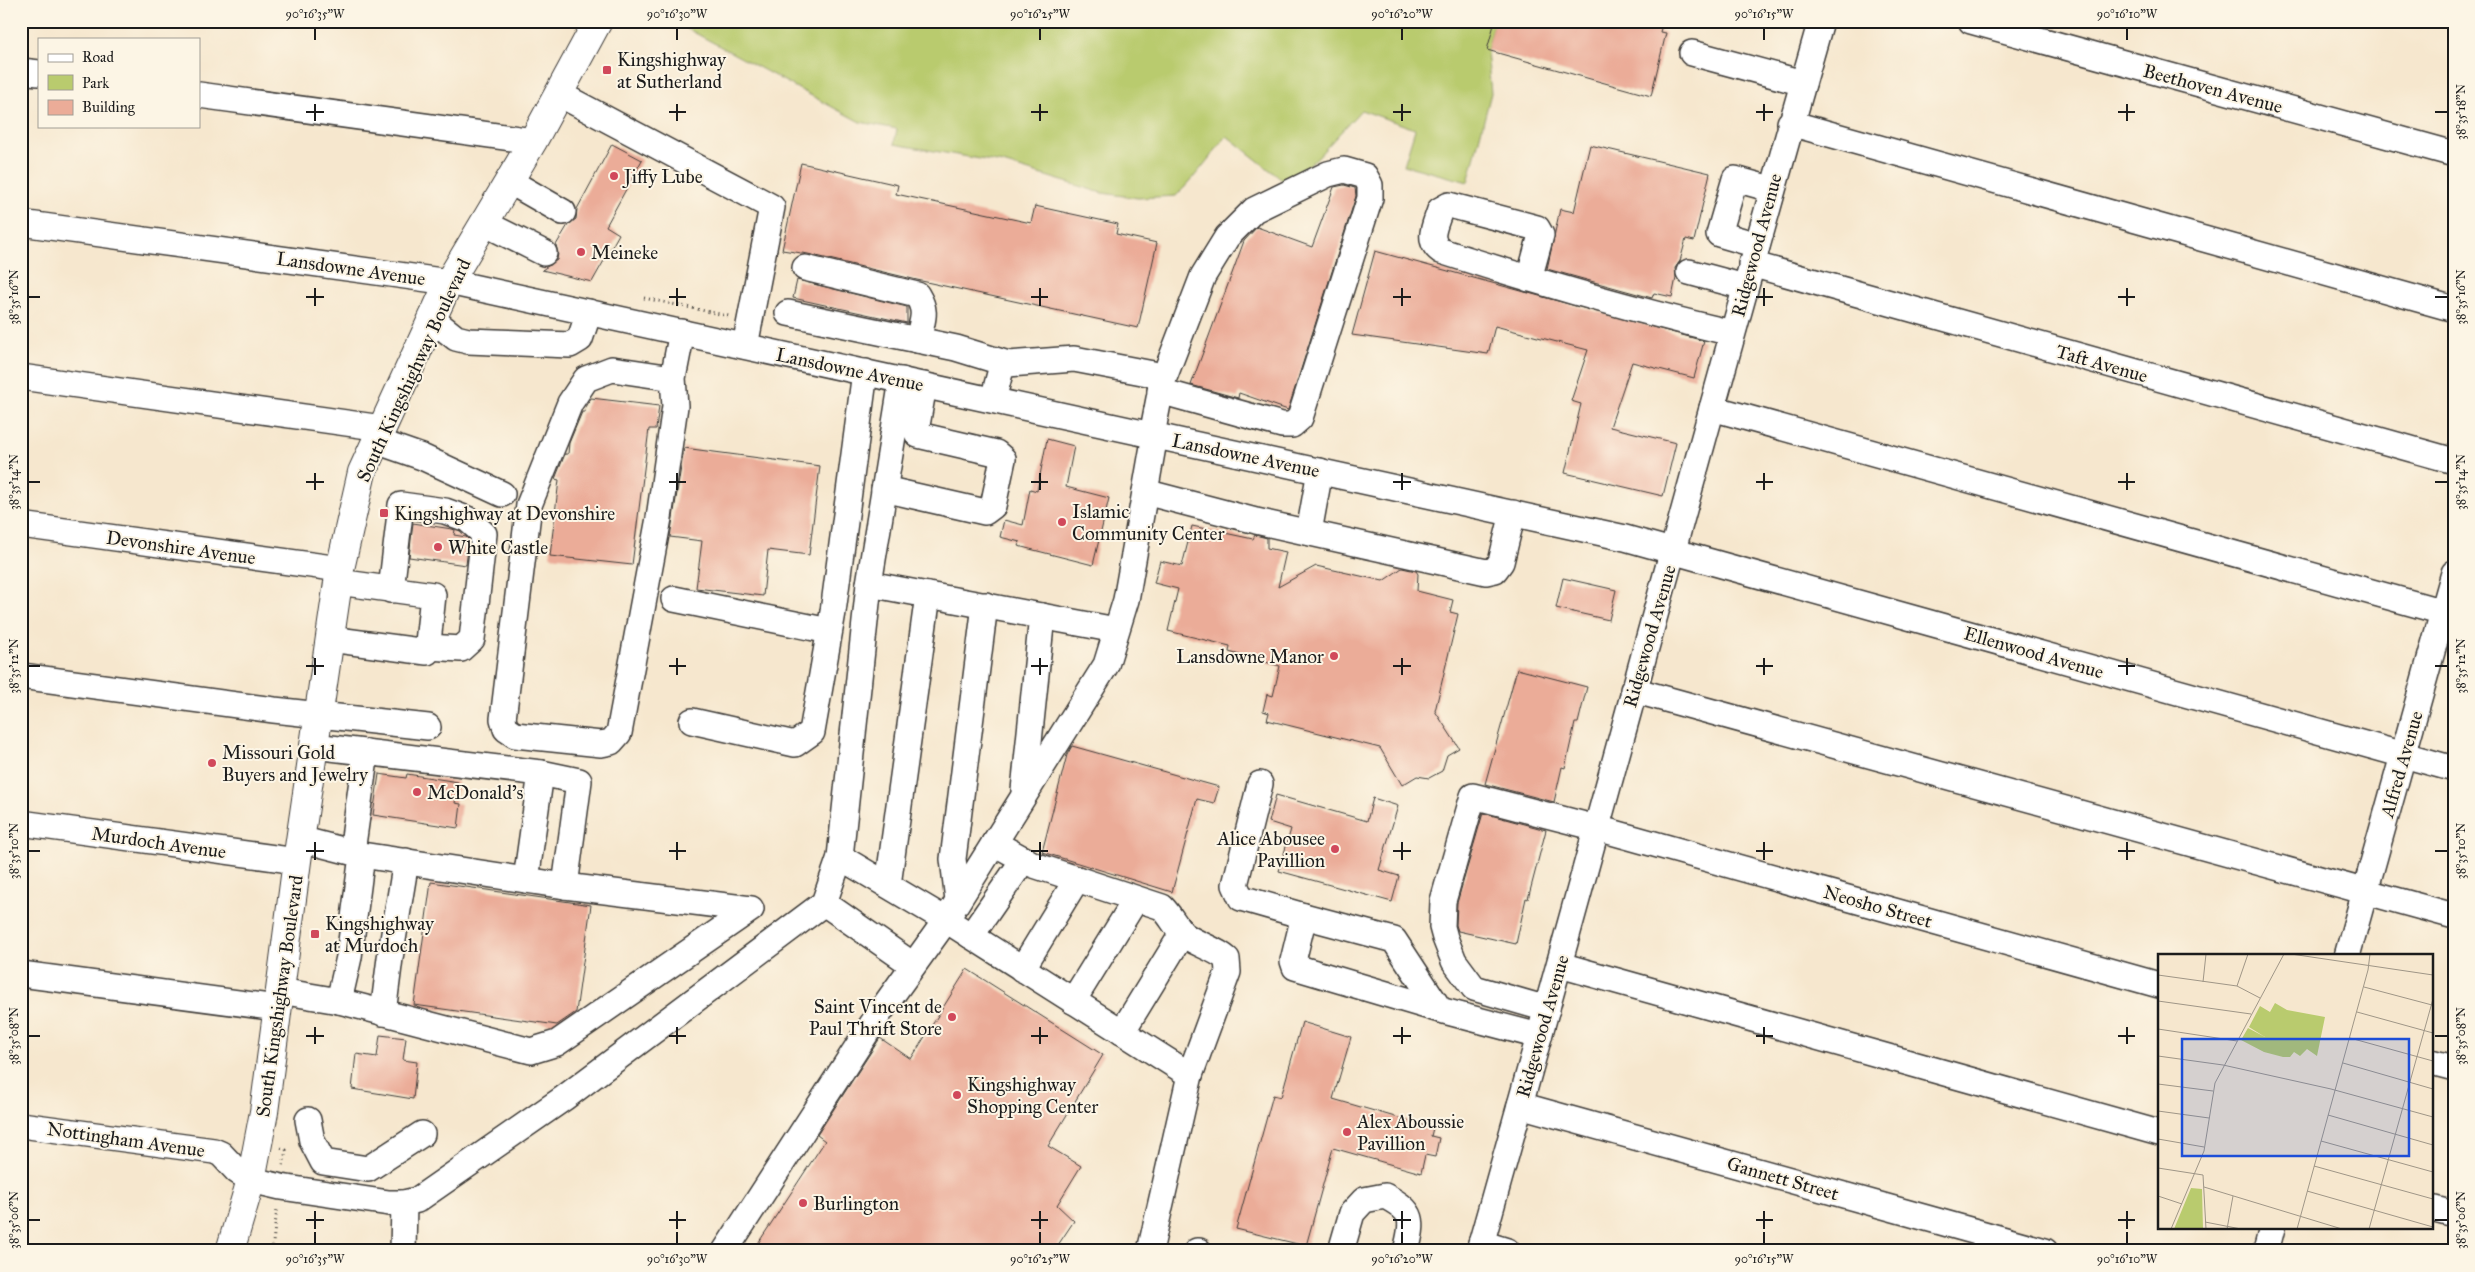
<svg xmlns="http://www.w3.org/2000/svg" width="2475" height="1272" font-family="'IM FELL Great Primer',serif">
<rect width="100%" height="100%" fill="#fcf5e5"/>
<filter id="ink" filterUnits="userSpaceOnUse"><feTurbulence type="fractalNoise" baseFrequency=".02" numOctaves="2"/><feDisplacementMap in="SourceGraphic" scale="10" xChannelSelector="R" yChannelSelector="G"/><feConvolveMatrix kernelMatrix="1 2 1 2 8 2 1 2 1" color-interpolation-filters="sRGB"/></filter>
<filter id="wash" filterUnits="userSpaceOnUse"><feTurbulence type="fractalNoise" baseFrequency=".0096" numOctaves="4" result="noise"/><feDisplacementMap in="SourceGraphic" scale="20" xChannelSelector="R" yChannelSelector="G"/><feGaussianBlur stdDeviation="1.12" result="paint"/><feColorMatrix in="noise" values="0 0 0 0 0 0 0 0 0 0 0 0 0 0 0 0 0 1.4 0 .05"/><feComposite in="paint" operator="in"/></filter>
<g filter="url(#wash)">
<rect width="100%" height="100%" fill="#f6e7ce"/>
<path fill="#b9cb6e" stroke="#6a7445" d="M673 21H1495L1487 51 1491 93 1468 182 1404 165 1415 129 1361 110 1315 160 1286 183 1227 136C1210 156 1195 178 1176 196L1138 198 1102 193 1003 163 894 144 897 129 860 122Z"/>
<g id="blocks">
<g fill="#ebac98">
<polygon points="1495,21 1663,21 1660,32 1666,33 1651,96 1487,50"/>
<polygon points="612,144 642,160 606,226 619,234 592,282 542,270 557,260 558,253 556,245 568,225 576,219 577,209"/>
<polygon points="1590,145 1710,173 1694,241 1686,239 1680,261 1675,268 1676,278 1672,297 1654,293 1652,298 1547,269 1560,209 1574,212"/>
<polygon points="801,163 898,185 896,194 1031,223 1035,206 1118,224 1116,234 1157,243 1138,328 917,280 808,254 782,250"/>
<polygon points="1344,185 1355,188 1356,196 1288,410 1239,393 1238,398 1191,385 1244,241 1257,227 1312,247 1334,187"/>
<polygon points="1375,251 1704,341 1694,378 1632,362 1610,427 1676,443 1663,496 1565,473 1581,404 1571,401 1588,350 1495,326 1488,354 1352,335"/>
<polygon points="797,280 907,307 907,323 793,298"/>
<polygon points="591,398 659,406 656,429 649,429 632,565 550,556 559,480 555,479 565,454 568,454 569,443 582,412 585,412 586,405"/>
<polygon points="1047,439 1074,446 1066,487 1109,498 1093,565 1018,546 1020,542 1000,537 1004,520 1023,525 1030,489 1037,491"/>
<polygon points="684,448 820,466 809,555 768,550 763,596 696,588 702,541 670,537"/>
<polygon points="413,523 452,529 455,530 454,535 466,537 469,540 466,565 409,557"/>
<polygon points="1192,526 1253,539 1255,535 1267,538 1267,548 1286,552 1278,587 1316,566 1383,581 1402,568 1416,571 1418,574 1417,591 1453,600 1450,612 1458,614 1435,711 1459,748 1447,755 1442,771 1429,778 1417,776 1402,785 1380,748 1267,720 1269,713 1263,711 1267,694 1273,696 1280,666 1229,652 1230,646 1168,631 1178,589 1154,583 1160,561 1182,566"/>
<polygon points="1563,578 1616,590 1609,620 1556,608"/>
<polygon points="1517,669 1587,687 1578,723 1575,723 1565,768 1562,767 1554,802 1485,784"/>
<polygon points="1072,746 1219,787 1214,803 1197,799 1172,892 1042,852 1067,755"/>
<polygon points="379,774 406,778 407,774 458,782 455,803 461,804 458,828 373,815"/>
<polygon points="1276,795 1367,821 1373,798 1398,806 1379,870 1399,876 1392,902 1279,871 1291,829 1269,822"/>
<polygon points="1483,813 1546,830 1528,899 1526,898 1516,944 1458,931 1456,925 1457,903"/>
<polygon points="431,882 591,905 576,1012 557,1025 414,1005"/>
<polygon points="967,969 1103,1055 1048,1146 1081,1166 1057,1205 1074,1221 1054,1251 753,1251 825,1141 817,1135 880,1038 911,1059"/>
<polygon points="1302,1022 1351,1037 1333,1099 1433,1128 1431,1136 1439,1138 1435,1157 1425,1155 1421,1173 1333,1148 1306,1246 1236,1229 1273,1095 1281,1097"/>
<polygon points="380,1035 406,1038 403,1060 417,1062 413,1099 352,1089 356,1054 377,1057"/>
</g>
</g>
</g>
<g filter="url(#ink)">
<use href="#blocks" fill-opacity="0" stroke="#3d3a37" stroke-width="1"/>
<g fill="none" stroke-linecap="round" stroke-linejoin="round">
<defs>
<g id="minor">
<polyline points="1971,21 2454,154"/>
<polyline points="1692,53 1803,83"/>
<polyline points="21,71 39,73"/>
<polyline points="559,94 772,207 745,346"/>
<polyline points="199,95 533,141"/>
<polyline points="1790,123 2454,309"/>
<polyline points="509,181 563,212"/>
<polyline points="21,223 449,282 1625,538 2454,769"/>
<polyline points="484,223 544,253"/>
<polyline points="1757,245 1719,234 1735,179 1771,189"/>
<polyline points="1751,264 2454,461"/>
<path d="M805 268 917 295C928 313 922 320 918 340"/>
<polyline points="1689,272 1745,287"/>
<path d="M1529 279 1541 235 1537 228 1449 205 1440 210C1435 226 1426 240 1441 251 1537 282 1634 310 1732 333"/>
<polyline points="788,313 956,348 1008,364"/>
<polyline points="432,319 456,338 468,341 570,345 580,339 589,312"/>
<polyline points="21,377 382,428"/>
<polyline points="673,378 612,369 586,379 570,403 529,505 503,719 506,729 515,735 601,744 611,742 619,733 659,518 675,406 673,378 682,332"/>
<polyline points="1160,391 1282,425 1292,425 1300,418 1370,198 1370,185 1365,176 1344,170 1328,174 1254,210 1227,237 1203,276 1162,383"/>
<polyline points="993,400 1001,369 1008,364 1074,359 1153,374 1162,383 1152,435"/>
<polyline points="1712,408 2454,615"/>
<polyline points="376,441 422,457 502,494"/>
<polyline points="884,489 985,512 993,506 1003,459 996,453 918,435 916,431 924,385"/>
<polyline points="1145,492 1256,521 1486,572 1495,570 1501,562 1513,513"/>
<polyline points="21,525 340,569"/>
<polyline points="1309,532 1320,471"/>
<polyline points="869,584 1116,630"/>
<polyline points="391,590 401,505 445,511 467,519 484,534 472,639 461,649 428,647"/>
<polyline points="674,599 829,631"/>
<polyline points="330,639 427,652 433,595 338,582"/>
<polyline points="21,676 274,710 428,727"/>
<polyline points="1633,690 2454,916"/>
<polyline points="692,721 795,744 812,732 833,612 865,372"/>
<polyline points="314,746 541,773 526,880"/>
<polyline points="541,773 579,781 565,886"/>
<polyline points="1260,784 1235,885 1241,898 1304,916"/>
<polyline points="1024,790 1042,616"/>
<polyline points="21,823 297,861"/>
<polyline points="300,839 362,855 565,886 751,909 557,1043 531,1051 339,1001 349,957 362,855"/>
<path d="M994 843 1034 865 1162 907C1170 915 1174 924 1182 933 1192 943 1215 948 1227 959L1228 972 1190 1075"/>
<polyline points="352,852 366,752"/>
<polyline points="840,857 946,920 1190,1075 1150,1251"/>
<polyline points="888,885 928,595"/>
<polyline points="958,900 953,859 985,605"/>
<polyline points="824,903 913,965"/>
<polyline points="971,936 1024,859"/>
<polyline points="2347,956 2454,573"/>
<polyline points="1560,965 2159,1133"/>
<polyline points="1022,969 1077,879"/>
<polyline points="21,974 277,1008"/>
<polyline points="280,991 339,1001"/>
<polyline points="1073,1001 1136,899"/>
<polyline points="1547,1009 1474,988 1454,961 1445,938 1442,927 1443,901 1473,796 1597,828 2159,985"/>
<polyline points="1440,1010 1295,967 1293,961 1304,916 1394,940 1440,1010 1539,1036"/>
<polyline points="383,1013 390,958 406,861"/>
<polyline points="1122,1032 1182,934"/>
<polyline points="2431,1062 2454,1068"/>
<polyline points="1520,1105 2045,1251"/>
<polyline points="308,1120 312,1141 323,1162 368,1169 422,1134"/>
<polyline points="21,1125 214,1151 221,1154 237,1171 251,1180 281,1187 389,1203 404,1203 417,1200 564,1098 824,903 840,857 869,584 902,380"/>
<polyline points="2431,1208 2454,1214"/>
<polyline points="1481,1243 1507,1251"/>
<polyline points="403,1251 404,1203"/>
<polyline points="725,1251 880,1012 946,920 1106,665 1126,600 1155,435"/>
<polyline points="1197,1251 1199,1251"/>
<path d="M1341 1251 1352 1213 1364 1200 1385 1196C1415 1212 1414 1220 1406 1251"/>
<path d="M1479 1251C1595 842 1703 430 1821 21"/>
<polyline points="2266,1251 2272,1228"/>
</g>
<polyline id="major" points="230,1251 251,1180 264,1112 297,861 340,569 362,472 449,282 533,141 598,21"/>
</defs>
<use href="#minor" stroke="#3d3a37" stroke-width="28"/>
<use href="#major" stroke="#3d3a37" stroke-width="30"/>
<g stroke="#3d3a37" stroke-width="3" stroke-dasharray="1 4" stroke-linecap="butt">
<polyline points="644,298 729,316"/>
<polyline points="281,1148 286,1150 283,1166"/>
<polyline points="272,1251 277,1209"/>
</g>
<use href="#minor" stroke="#fff" stroke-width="25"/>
<use href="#major" stroke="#fff" stroke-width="28"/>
</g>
</g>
<path fill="none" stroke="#1c1c1c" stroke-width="2" d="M315 28V40M677 28V40M1040 28V40M1402 28V40M1764 28V40M2127 28V40M315 104V121M677 104V121M1040 104V121M1402 104V121M1764 104V121M2127 104V121M306 112H324M669 112H686M1031 112H1048M1393 112H1411M1756 112H1773M2118 112H2135M2435 112H2448M315 288V306M677 288V306M1040 288V306M1402 288V306M1764 288V306M2127 288V306M28 297H40M306 297H324M669 297H686M1031 297H1048M1393 297H1411M1756 297H1773M2118 297H2135M2435 297H2448M315 473V490M677 473V490M1040 473V490M1402 473V490M1764 473V490M2127 473V490M28 482H40M306 482H324M669 482H686M1031 482H1048M1393 482H1411M1756 482H1773M2118 482H2135M2435 482H2448M315 658V675M677 658V675M1040 658V675M1402 658V675M1764 658V675M2127 658V675M28 666H40M306 666H324M669 666H686M1031 666H1048M1393 666H1411M1756 666H1773M2118 666H2135M2435 666H2448M315 842V860M677 842V860M1040 842V860M1402 842V860M1764 842V860M2127 842V860M28 851H40M306 851H324M669 851H686M1031 851H1048M1393 851H1411M1756 851H1773M2118 851H2135M2435 851H2448M315 1027V1044M677 1027V1044M1040 1027V1044M1402 1027V1044M1764 1027V1044M2127 1027V1044M28 1036H40M306 1036H324M669 1036H686M1031 1036H1048M1393 1036H1411M1756 1036H1773M2118 1036H2135M2435 1036H2448M315 1211V1229M677 1211V1229M1040 1211V1229M1402 1211V1229M1764 1211V1229M2127 1211V1229M28 1220H40M306 1220H324M669 1220H686M1031 1220H1048M1393 1220H1411M1756 1220H1773M2118 1220H2135M2435 1220H2448M315 1232V1244M677 1232V1244M1040 1232V1244M1402 1232V1244M1764 1232V1244M2127 1232V1244"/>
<g fill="#d1495b" stroke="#fcf5e5" stroke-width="2">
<rect x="602" y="65" width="10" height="10" rx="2.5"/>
<circle cx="614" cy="176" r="5"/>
<circle cx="581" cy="252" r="5"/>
<rect x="379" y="508" width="10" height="10" rx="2.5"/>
<circle cx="1062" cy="522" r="5"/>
<circle cx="438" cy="547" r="5"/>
<circle cx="1334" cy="656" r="5"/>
<circle cx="212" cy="763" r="5"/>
<circle cx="417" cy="792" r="5"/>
<circle cx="1335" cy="849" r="5"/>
<rect x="310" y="929" width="10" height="10" rx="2.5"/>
<circle cx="952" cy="1017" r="5"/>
<circle cx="957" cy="1095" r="5"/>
<circle cx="1347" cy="1132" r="5"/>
<circle cx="803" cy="1203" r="5"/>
</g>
<g text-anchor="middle" stroke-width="4" stroke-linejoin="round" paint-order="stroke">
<g font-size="19" fill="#1c1c1c" stroke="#fcf5e5" text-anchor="start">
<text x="617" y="66">Kingshighway<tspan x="617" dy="22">at Sutherland</tspan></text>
<text x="624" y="183">Jiffy Lube</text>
<text x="591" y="259">Meineke</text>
<text x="1072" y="518">Islamic<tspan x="1072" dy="22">Community Center</tspan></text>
<text x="394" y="520">Kingshighway at Devonshire</text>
<text x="448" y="554">White Castle</text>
<text x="1324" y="663" text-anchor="end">Lansdowne Manor</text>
<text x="222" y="759">Missouri Gold<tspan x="222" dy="22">Buyers and Jewelry</tspan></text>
<text x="427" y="799">McDonald's</text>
<text x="1325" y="845" text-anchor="end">Alice Abousee<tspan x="1325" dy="22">Pavillion</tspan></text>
<text x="325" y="930">Kingshighway<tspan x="325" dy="22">at Murdoch</tspan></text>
<text x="942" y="1013" text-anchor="end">Saint Vincent de<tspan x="942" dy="22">Paul Thrift Store</tspan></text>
<text x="967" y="1091">Kingshighway<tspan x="967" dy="22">Shopping Center</tspan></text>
<text x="1357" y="1128">Alex Aboussie<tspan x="1357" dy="22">Pavillion</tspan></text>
<text x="813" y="1210">Burlington</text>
</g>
<g font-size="19" fill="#1c1c1c" stroke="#fcf5e5">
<text transform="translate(2213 88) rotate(15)" y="7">Beethoven Avenue</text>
<text transform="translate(1756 245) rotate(-75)" y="7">Ridgewood Avenue</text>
<text transform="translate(351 268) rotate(8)" y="7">Lansdowne Avenue</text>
<text transform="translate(2102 363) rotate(16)" y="7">Taft Avenue</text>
<text transform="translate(850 369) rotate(12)" y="7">Lansdowne Avenue</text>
<text transform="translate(413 370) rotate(-65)" y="7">South Kingshighway Boulevard</text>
<text transform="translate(1246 455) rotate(12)" y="7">Lansdowne Avenue</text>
<text transform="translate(181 547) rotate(8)" y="7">Devonshire Avenue</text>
<text transform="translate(1649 636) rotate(-74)" y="7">Ridgewood Avenue</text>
<text transform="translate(2034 652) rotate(16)" y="7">Ellenwood Avenue</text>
<text transform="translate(2401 764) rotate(-74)" y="7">Alfred Avenue</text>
<text transform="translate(159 842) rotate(8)" y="7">Murdoch Avenue</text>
<text transform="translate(1878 906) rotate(16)" y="7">Neosho Street</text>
<text transform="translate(279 996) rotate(-82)" y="7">South Kingshighway Boulevard</text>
<text transform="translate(1542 1026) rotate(-74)" y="7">Ridgewood Avenue</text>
<text transform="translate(126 1139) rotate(8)" y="7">Nottingham Avenue</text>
<text transform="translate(1783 1178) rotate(16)" y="7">Gannett Street</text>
</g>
</g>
<g transform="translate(2158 954)">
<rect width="275" height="275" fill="#f6e7ce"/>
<path d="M117 49 129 56 167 63 159 102 149 95 142 102 136 98 132 103H125L106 98 83 86 90 74 107 83 91 73 102 52 112 58ZM33 234 44 235 45 275H16Z" fill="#b9cb6e"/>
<path fill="none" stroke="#9f9687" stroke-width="1" d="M133 0 275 21M0 21 79 32 102 44M45 28 48 0M79 32 90 0M206 33 274 51M0 47 93 60M199 58 275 79M0 75 79 87M192 84 275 107M0 102 65 111 173 135 275 163M185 109 275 135M0 130 55 137M0 157 51 164M170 161 275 191M0 185 46 193M163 187 275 218M156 212 275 245M0 214 45 221 48 275M46 233 184 275M149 237 275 273M0 242 24 250M47 268 83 275M13 275 46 197 57 129 126 0M69 275 75 242M139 275 210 16 212 0M211 275 275 45"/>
<path fill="#1d4ed8" fill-opacity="0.15" stroke="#1d4ed8" stroke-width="2.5" d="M24 85H251V202H24Z"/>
<rect width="275" height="275" fill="none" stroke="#1c1c1c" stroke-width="2.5"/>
</g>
<rect width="2475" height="1272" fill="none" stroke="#fcf5e5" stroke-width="55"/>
<rect x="38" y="38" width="162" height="90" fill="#fcf5e5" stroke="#a29e95"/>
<rect x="48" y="54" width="25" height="8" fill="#ffffff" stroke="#a29e95"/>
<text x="82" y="62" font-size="15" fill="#1c1c1c">Road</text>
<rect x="48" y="75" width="25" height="15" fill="#b9cb6e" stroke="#a29e95"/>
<text x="82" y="88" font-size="15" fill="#1c1c1c">Park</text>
<rect x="48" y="100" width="25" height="15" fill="#ebac98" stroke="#a29e95"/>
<text x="82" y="112" font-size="15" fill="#1c1c1c">Building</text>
<rect x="28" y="28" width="2420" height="1216" fill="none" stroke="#1c1c1c" stroke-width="2"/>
<g font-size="12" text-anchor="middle" fill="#1c1c1c">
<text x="315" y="18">90°16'35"W</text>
<text x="677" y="18">90°16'30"W</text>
<text x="1040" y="18">90°16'25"W</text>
<text x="1402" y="18">90°16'20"W</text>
<text x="1764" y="18">90°16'15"W</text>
<text x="2127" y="18">90°16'10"W</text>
<text transform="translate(2461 112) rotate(-90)" y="4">38°35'18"N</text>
<text transform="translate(14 297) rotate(-90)" y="4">38°35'16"N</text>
<text transform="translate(2461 297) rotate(-90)" y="4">38°35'16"N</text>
<text transform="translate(14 482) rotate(-90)" y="4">38°35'14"N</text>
<text transform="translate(2461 482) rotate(-90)" y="4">38°35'14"N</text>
<text transform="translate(14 666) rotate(-90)" y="4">38°35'12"N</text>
<text transform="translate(2461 666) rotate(-90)" y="4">38°35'12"N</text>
<text transform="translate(14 851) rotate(-90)" y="4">38°35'10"N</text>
<text transform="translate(2461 851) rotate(-90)" y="4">38°35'10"N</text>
<text transform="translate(14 1036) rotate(-90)" y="4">38°35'08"N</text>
<text transform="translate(2461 1036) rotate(-90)" y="4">38°35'08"N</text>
<text transform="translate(14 1220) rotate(-90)" y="4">38°35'06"N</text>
<text transform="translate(2461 1220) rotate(-90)" y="4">38°35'06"N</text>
<text x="315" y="1263">90°16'35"W</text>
<text x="677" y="1263">90°16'30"W</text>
<text x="1040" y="1263">90°16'25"W</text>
<text x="1402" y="1263">90°16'20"W</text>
<text x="1764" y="1263">90°16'15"W</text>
<text x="2127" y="1263">90°16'10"W</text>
</g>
</svg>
